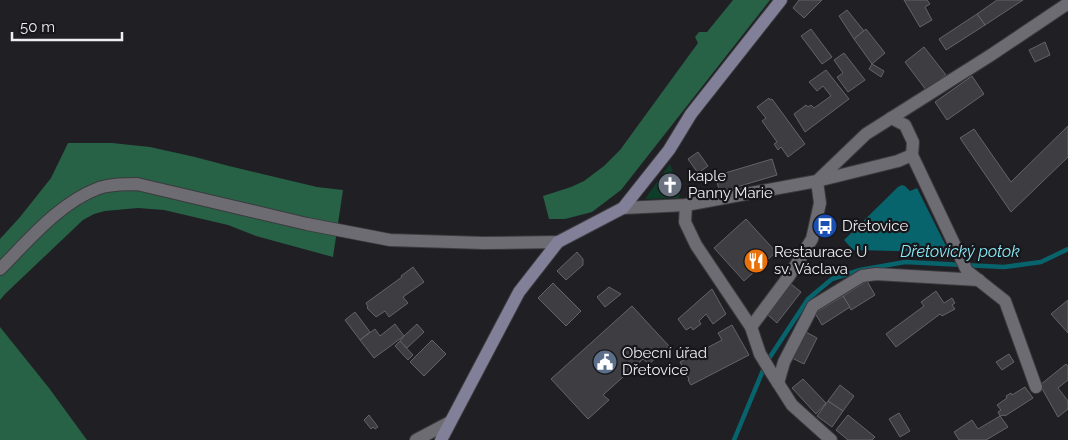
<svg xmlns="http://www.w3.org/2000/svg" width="1068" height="440" font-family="Raleway,sans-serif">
<rect width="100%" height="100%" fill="#201f24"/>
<polygon fill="#0e3d29" points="670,164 680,190 679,198 645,199"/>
<g fill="#276146">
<polygon points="733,0 770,0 621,190 592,212 565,219 549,219 543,196 571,187 584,181 604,166 620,150 698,43 695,37 699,32 707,32"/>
<polygon points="68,143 112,143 150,147 195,157 229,166 317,187 343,190 333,257 256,236 228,225 164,210 138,208 105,211 94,214 83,220 5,294 0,300 0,239 20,217 51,178"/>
<polygon points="0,327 49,388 87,440 0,440"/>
</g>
<polygon fill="#08646c" points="902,185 905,186 910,191 917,188 947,248 940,252 853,250 844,240 898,187"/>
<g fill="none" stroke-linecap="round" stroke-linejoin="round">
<polyline stroke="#08646c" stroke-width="4.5" points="734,440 766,363 808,299 832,279 860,270 905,262 1004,267 1041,262 1068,249"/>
</g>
<g fill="#3e3d41" stroke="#656369">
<polygon points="799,0 822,0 804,18 793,8"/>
<polygon points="904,0 927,0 930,4 925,7 932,20 920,27"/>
<polygon points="997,0 1023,0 985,25 977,14"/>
<polygon points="847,10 864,31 854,39 839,16"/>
<polygon points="977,14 985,25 946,50 939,39"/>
<polygon points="811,29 832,57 822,64 801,36"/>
<polygon points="866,29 885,53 872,64 854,39"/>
<polygon points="1045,42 1050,55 1035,62 1029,50"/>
<polygon points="924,47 946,75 926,90 905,62"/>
<polygon points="844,53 865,80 848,92 837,77 843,73 834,60"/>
<polygon points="872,64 884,71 881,77 869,69"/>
<polygon points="826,70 849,99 805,132 794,114 806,105 808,107 811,105 814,108 831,96 823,86 817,91 809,82"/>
<polygon points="972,76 984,94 947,120 935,102"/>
<polygon points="769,98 770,100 772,99 805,144 788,157 781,147 778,150 774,144 777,142 762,121 766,118 757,107"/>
<polygon points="1068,126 1068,157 1011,212 960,138 974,129 1011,182"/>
<polygon points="698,152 708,166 698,173 688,159"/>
<polygon points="772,159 777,175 720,192 715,176"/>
<polygon points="746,219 776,252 744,281 714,248"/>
<polygon points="577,252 583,259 583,265 566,280 557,271"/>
<polygon points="413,267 424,282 403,297 408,303 389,317 385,311 376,317 367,308 368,307 366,303 402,277 401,276"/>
<polygon points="867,281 875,295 851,310 843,296"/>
<polygon points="553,283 581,311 566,326 538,298"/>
<polygon points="791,284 801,292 777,323 768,315"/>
<polygon points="609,287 621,294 605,307 597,297"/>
<polygon points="712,289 726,314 713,324 706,314 699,321 701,324 693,330 691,327 686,330 678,319"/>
<polygon points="936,291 944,303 952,298 955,303 952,305 955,309 942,316 940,314 896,347 886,334 924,306 921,302"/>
<polygon points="843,296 850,307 822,325 815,313"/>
<polygon points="1068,300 1068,333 1051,314"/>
<polygon points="632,306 669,346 649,364 643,359 603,395 609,400 588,419 551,379"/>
<polygon points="355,312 370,332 360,340 345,320"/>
<polygon points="395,324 404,336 374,358 360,340 375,329 380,336"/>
<polygon points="417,324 424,332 407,348 400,341 404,336"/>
<polygon points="732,325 749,355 691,385 688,380 689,379 680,362 722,340 718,333"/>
<polygon points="806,332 817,338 804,364 792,358"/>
<polygon points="432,340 446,354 424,376 410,362"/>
<polygon points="400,341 413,355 408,360 395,346"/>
<polygon points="1009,354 1014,362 1002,370 996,362"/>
<polygon points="1066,364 1068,366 1068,380 1058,388 1068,401 1068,409 1058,417 1040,385"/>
<polygon points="803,379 826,403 816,414 792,388"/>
<polygon points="840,385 854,396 843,411 828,401"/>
<polygon points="1025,387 1033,398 1005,416 1004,415 1000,416 998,412 1001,410 997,405 1007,398 1006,396 1011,393 1012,395"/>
<polygon points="828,401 843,411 832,427 817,416"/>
<polygon points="899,413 910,431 900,437 889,419"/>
<polygon points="369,415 378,427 375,429 373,427 371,429 364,420"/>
<polygon points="848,415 875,437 872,440 848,440 836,430"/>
<polygon points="1000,416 1008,427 986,440 959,440 954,432 972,420 978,429"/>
</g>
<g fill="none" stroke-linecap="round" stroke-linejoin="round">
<defs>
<g id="street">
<polyline points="891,118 905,125 913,142 912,155"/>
<polyline points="686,205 685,222 696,245 751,327 760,354 771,372 792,405 831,440"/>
<polyline points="623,208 686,205 817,181 866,134 991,55 1067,4"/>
<path d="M0 269C29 240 59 203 99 188 111 184 124 184 137 184L307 224 390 240 483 243 558 242"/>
<polyline points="751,327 789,276 812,239 820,203 817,181 898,161 912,155 967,271 1005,301 1036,387"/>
<polyline points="778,383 784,362 813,306 862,276 876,274 979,280"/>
<polyline points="416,440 450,422"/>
</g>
<polyline id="secondary" points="441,440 519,292 558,242 623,208 669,150 691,114 781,0"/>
</defs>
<use href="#street" stroke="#3c3b3f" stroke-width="14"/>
<use href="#secondary" stroke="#3c3b3f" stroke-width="14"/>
<use href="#street" stroke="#6d6c72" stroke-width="12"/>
<use href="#secondary" stroke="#818098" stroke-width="12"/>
</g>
<defs>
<symbol id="church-disc" viewBox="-11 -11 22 22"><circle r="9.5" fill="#6b7280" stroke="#17161a"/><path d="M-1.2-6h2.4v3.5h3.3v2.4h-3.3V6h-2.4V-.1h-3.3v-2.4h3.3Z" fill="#fff"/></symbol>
<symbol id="bus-disc" viewBox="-11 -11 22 22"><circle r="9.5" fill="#1a4fb4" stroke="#17161a"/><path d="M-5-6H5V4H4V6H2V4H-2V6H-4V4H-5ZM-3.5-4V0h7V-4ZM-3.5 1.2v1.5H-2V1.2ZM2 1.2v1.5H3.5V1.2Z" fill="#fff"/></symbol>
<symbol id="restaurant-disc" viewBox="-11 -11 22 22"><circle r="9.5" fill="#e8710a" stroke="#17161a"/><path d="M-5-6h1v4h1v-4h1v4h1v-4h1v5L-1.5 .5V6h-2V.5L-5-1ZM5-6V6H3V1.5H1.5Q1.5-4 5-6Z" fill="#fff"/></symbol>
<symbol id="civic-disc" viewBox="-11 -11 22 22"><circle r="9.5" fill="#5c6f8a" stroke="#17161a"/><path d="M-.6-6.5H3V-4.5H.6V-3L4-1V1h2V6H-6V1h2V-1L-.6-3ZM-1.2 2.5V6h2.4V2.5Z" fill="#fff"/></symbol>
</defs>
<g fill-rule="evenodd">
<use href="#church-disc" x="656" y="171" width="28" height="28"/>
<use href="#bus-disc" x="811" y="212" width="28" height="28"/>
<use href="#restaurant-disc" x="742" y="247" width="28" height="28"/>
<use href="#civic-disc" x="591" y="348" width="28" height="28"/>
</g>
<g text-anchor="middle" stroke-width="4.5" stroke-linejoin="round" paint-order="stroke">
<g font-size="15" fill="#eeedf0" stroke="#17161a" text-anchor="start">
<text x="688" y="181">kaple<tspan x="688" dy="17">Panny Marie</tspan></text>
<text x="842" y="231">Dřetovice</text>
<text x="774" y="257">Restaurace U<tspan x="774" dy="17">sv. Václava</tspan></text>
<text x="622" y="358">Obecní úřad<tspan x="622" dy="17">Dřetovice</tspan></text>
</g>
<g font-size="16" font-style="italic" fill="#8aecf8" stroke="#17161a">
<text x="960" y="257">Dřetovický potok</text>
</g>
</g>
<path d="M12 32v8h110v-8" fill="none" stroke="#eeedf0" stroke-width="2.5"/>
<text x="20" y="32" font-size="15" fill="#eeedf0" stroke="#17161a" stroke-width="4" paint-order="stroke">50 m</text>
</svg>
